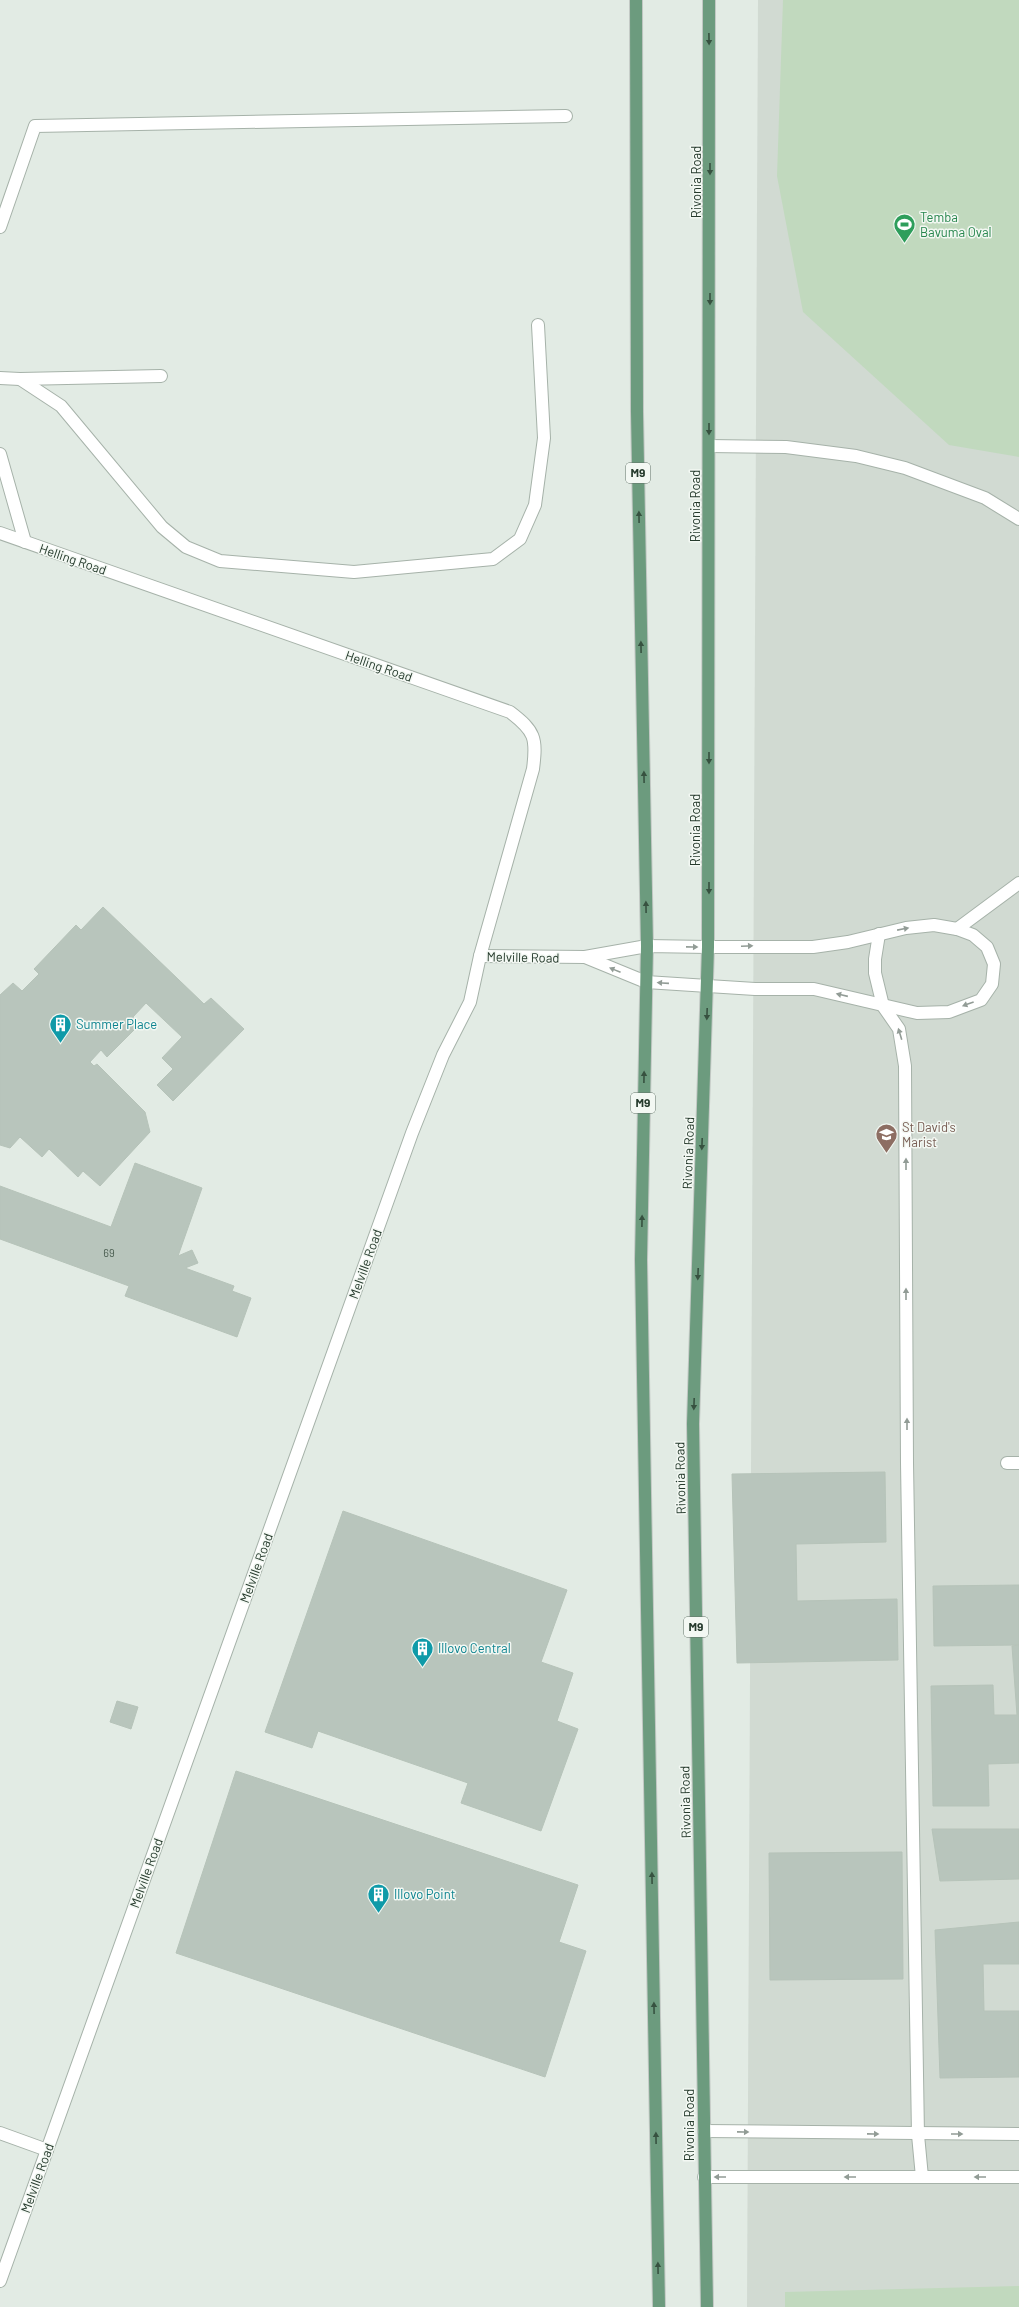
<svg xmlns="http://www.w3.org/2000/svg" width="1019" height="2307" font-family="Barlow,sans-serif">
<rect width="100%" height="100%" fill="#e2ebe4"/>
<polygon fill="#d1dad2" points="758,0 1019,0 1019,2307 747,2307"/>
<g fill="#c1d9be">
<polygon points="783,0 1019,0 1019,457 949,445 803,312 777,176"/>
<polygon points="1019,2286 1019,2307 785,2307 785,2292"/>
</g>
<g fill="#b8c5bc" stroke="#b6c3b9">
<polygon points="103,907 204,1004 211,998 244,1029 173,1101 157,1085 173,1069 162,1058 182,1037 146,1003 133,1017 135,1029 107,1057 101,1050 90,1062 94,1066 97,1064 145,1112 150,1132 100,1186 83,1171 78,1177 49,1149 42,1157 20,1137 10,1148 0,1145 0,995 13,983 22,991 39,974 34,969 76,925 81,930"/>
<polygon points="135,1163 202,1188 178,1256 192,1250 198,1263 185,1268 234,1286 232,1291 251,1298 237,1337 125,1296 129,1286 0,1239 0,1186 111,1227"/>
<polygon points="885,1472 886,1542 796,1544 797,1601 897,1599 898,1660 737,1663 732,1474"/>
<polygon points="343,1511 567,1590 541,1662 573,1673 557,1721 578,1729 541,1831 461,1803 468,1783 318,1731 312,1748 265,1732"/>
<polygon points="1019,1585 1019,1645 934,1646 933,1586"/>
<polygon points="1019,1645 1019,1763 988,1764 989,1806 933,1806 931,1686 993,1685 994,1715 1017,1715 1012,1646"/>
<polygon points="117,1701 138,1707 131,1729 110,1722"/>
<polygon points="236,1771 578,1885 559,1942 586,1951 545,2077 176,1953"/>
<polygon points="932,1829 1019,1829 1019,1879 940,1881"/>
<polygon points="902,1852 903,1979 770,1980 769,1853"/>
<polygon points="1019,1922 1019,1964 983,1964 984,2011 1019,2011 1019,2077 940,2078 935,1930"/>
</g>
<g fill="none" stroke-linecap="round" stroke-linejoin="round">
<defs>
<g id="lane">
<polyline points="709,446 786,447 856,456 905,468 985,498 1019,519"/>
<polyline points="957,929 1019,883"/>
<polyline points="879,934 875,959 875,973 883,1006 899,1029 905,1066 907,1463 918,2135 922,2177"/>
<polyline points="708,986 755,989 814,989 917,1013 949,1012 981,1000 992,984 994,964 987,947 973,935 957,929 934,925 906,928 848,942 813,947 708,947"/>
<polyline points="1007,1463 1019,1463"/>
</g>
<g id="street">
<polyline points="0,227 35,126 566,116"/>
<polyline points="0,378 20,379 61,406 162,527 186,547 220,561 354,572 493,559 520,539 535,505 544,438 538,325"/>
<polyline points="20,379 161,376"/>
<polyline points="0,454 25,542"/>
<path d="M0 533 510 712C535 731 537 738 533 769L480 956 470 1002 443 1055 412 1133 0 2281"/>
<polyline points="480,956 585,957 647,946 708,947"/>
<polyline points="585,957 646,982 708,986"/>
<polyline points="704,2131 1019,2134"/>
<polyline points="0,2133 47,2150"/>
<polyline points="704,2177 1019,2177"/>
</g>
<g id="primary">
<polyline points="636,0 637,412 647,946 641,1260 659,2307"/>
<polyline points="707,2307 693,1424 708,947 709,0"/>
</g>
</defs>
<use href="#lane" stroke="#a6b2a9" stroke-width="14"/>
<use href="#street" stroke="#a6b2a9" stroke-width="14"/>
<use href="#primary" stroke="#c2c8c4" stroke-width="14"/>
<use href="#lane" stroke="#fff" stroke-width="12"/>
<use href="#street" stroke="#fff" stroke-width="12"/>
<use href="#primary" stroke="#6c9b7e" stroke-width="12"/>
</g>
<defs><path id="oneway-solid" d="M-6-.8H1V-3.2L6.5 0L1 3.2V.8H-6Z"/></defs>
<g fill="#375240">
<use href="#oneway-solid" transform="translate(709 39) rotate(89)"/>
<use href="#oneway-solid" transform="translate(710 169) rotate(90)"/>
<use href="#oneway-solid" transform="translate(710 299) rotate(90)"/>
<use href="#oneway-solid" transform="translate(709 429) rotate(90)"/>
<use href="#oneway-solid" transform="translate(639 517) rotate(-91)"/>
<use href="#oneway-solid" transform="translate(641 647) rotate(-91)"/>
<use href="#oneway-solid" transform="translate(709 758) rotate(90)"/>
<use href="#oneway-solid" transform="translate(644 777) rotate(-91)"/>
<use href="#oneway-solid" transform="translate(709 888) rotate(90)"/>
<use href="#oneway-solid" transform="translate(646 907) rotate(-91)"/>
<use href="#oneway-solid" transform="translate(707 1014) rotate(92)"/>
<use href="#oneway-solid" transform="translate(644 1077) rotate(-89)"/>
<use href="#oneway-solid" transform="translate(702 1144) rotate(92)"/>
<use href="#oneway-solid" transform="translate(642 1221) rotate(-89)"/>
<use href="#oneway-solid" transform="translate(698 1274) rotate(92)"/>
<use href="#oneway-solid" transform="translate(694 1404) rotate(92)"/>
<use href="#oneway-solid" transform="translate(652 1878) rotate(-91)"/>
<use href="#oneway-solid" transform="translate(654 2008) rotate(-91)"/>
<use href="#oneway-solid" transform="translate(656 2138) rotate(-91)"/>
<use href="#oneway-solid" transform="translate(658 2268) rotate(-91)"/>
</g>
<g fill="#929c96">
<use href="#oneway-solid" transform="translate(903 929) rotate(-11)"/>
<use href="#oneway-solid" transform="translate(747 946) rotate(-2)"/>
<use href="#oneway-solid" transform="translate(692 947) rotate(1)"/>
<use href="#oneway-solid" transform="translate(615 970) rotate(-158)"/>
<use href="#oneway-solid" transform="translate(663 983) rotate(-176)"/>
<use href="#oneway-solid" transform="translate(842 995) rotate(-167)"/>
<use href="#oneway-solid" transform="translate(968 1004) rotate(160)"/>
<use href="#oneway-solid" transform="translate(900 1034) rotate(-107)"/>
<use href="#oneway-solid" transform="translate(906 1164) rotate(-90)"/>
<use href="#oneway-solid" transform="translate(906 1294) rotate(-90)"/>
<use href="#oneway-solid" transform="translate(907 1424) rotate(-90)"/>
<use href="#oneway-solid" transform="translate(743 2132) rotate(1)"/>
<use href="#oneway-solid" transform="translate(873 2134) rotate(1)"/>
<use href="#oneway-solid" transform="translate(957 2134)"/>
<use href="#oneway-solid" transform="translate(720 2177) rotate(180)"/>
<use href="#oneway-solid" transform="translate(850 2177) rotate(180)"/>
<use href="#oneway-solid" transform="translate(980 2177) rotate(-180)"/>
</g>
<defs>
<symbol id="stadium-pin" viewBox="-11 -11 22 30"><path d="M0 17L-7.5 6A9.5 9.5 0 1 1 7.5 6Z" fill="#2e9e5b" stroke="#f3f8f3"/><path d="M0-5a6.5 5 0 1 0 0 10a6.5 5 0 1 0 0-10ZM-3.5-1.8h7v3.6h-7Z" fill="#fff"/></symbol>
<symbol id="building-pin" viewBox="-11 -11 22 30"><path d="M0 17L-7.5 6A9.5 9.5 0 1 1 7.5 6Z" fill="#0f9aa8" stroke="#f3f8f3"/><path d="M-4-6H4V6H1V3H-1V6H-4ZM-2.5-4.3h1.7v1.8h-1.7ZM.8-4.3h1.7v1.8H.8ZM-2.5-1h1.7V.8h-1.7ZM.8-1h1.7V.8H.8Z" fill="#fff"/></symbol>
<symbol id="school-pin" viewBox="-11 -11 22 30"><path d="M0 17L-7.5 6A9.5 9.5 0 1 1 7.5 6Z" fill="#8d6e63" stroke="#f3f8f3"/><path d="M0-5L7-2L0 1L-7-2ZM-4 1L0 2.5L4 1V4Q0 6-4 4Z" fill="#fff"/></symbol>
</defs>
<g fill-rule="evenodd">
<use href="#stadium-pin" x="892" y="212" width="25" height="34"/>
<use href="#building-pin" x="48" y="1012" width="25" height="34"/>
<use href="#school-pin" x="874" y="1122" width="25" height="34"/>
<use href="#building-pin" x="410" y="1636" width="25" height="34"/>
<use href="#building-pin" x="366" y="1882" width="25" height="34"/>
</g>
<g text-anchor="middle" stroke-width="3" stroke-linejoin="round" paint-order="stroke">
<g font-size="11" fill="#4a5d50">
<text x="109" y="1257">69</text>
</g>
<g fill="#f3f8f3" stroke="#637368" stroke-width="1">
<rect x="626" y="463" width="24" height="20" rx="3"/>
<rect x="631" y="1093" width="24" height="20" rx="3"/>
<rect x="684" y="1617" width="24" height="20" rx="3"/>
</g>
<g font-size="12" font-weight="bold" fill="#253a2c">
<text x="638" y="477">M9</text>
<text x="643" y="1107">M9</text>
<text x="696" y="1631">M9</text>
</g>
<g font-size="13" fill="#253a2c" stroke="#f3f8f3">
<text transform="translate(696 182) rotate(-90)" y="5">Rivonia Road</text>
<text transform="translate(695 506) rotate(-90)" y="5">Rivonia Road</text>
<text transform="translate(73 559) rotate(19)" y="5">Helling Road</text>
<text transform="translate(379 666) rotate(19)" y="5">Helling Road</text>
<text transform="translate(695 830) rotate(-90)" y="5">Rivonia Road</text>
<text transform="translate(523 957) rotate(1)" y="5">Melville Road</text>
<text transform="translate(688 1153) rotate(-88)" y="5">Rivonia Road</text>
<text transform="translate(365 1264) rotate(-70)" y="5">Melville Road</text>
<text transform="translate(680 1478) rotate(-91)" y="5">Rivonia Road</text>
<text transform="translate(256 1568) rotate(-70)" y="5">Melville Road</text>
<text transform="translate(685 1802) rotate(-91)" y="5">Rivonia Road</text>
<text transform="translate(146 1873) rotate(-70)" y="5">Melville Road</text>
<text transform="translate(689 2125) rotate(-90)" y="5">Rivonia Road</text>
<text transform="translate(37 2178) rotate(-70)" y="5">Melville Road</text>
</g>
<g font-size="13" fill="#27864d" stroke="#f3f8f3" text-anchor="start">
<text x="920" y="222">Temba<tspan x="920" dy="15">Bavuma Oval</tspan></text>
</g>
<g font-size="13" fill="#0d838f" stroke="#f3f8f3" text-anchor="start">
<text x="76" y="1029">Summer Place</text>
<text x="438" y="1653">Illovo Central</text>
<text x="394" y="1899">Illovo Point</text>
</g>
<g font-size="13" fill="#785e54" stroke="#f3f8f3" text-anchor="start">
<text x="902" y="1132">St David's<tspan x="902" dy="15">Marist</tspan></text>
</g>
</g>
</svg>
